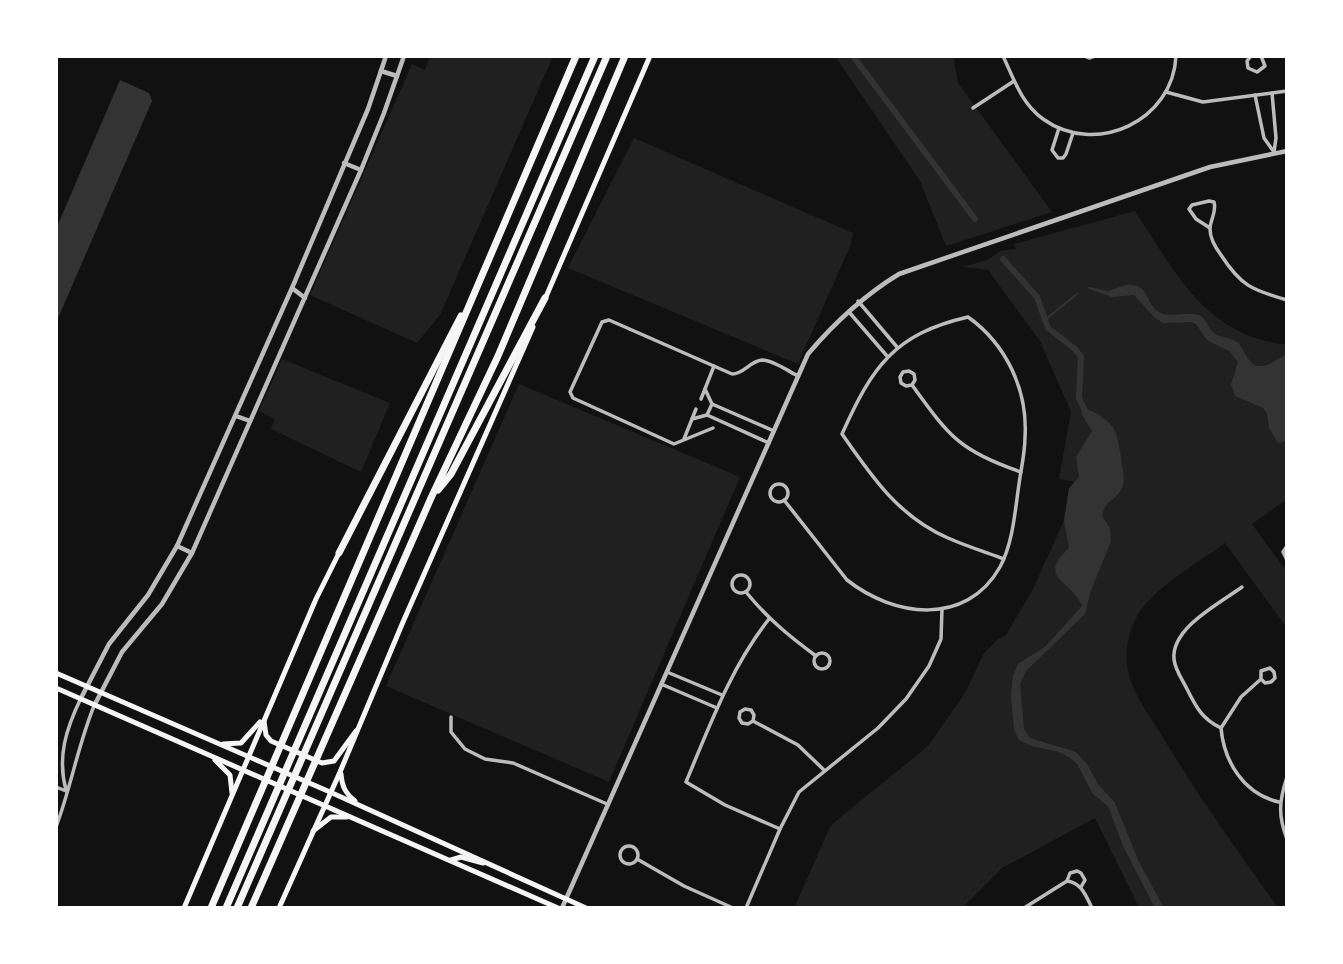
<svg xmlns="http://www.w3.org/2000/svg" width="1343" height="964" font-family="Rubik,sans-serif">
<rect width="100%" height="100%" fill="#111"/>
<g fill="#202020">
<polygon points="425,56 553,56 440,315 417,343 310,295 412,64 425,70 429,58"/>
<polygon points="835,56 953,56 958,83 1052,212 946,246 920,181"/>
<polygon points="634,138 853,233 851,244 798,364 568,268"/>
<path d="M1135 211C1177 274 1204 335 1287 345V499L1252 524 1287 572V628L1225 543C1197 564 1153 587 1136 618 1127 636 1124 656 1129 675 1134 695 1148 714 1159 731 1195 792 1237 850 1278 908H1139L1095 818 1002 868 962 908H794L831 825 928 746 965 693 984 653 998 639 1006 635 1033 589 1081 483 1059 479 1071 412 1040 341 988 270 962 267 988 260 1000 251 1016 249 1014 244Z"/>
<polygon points="282,359 390,403 361,472 271,429 275,419 259,411"/>
<polygon points="519,384 740,477 609,782 386,686"/>
</g>
<g fill="#333">
<polygon points="120,80 149,93 152,101 56,323 56,229"/>
<path d="M1126 285C1151 282 1144 306 1161 313 1172 318 1187 311 1199 315 1206 318 1207 326 1212 331 1219 339 1229 336 1237 342 1246 349 1247 368 1263 366 1272 365 1278 357 1287 355V441L1278 443 1269 428 1267 413 1263 408 1235 396 1231 384 1238 362 1229 351 1207 340 1196 324 1191 322 1163 323 1154 317 1134 295 1112 297 1086 288 1090 287 1108 291Z"/>
<path d="M1087 409C1118 423 1117 432 1122 464 1123 473 1126 482 1121 490 1114 502 1105 500 1102 516L1110 528 1111 542 1091 590 1085 614 1026 671 1020 684 1024 729 1030 738 1076 752 1087 764 1098 784 1115 803 1139 862 1164 908H1155L1123 846 1108 806 1093 794 1077 764 1069 757 1059 752 1032 746 1019 740 1014 730 1011 695 1013 676 1018 664 1046 646 1082 606C1071 579 1036 579 1069 548L1064 520 1069 488 1079 477 1076 457 1092 431 1081 413Z"/>
</g>
<g fill="none" stroke-linecap="round" stroke-linejoin="round">
<polyline stroke="#333" stroke-width="2" points="1045,320 1077,294"/>
<g stroke="#333" stroke-width="6">
<polyline points="853,56 975,219"/>
<polyline points="1003,259 1037,297 1048,328 1075,349 1081,357 1079,398 1088,417"/>
</g>
<g stroke="#bcbcbc" stroke-width="3.5">
<path d="M1003 56C1014 79 1021 103 1043 119 1096 157 1173 121 1176 56"/>
<polyline points="1084,56 1089,58 1095,56"/>
<polyline points="1251,56 1247,61 1248,68 1257,72 1265,66 1261,56"/>
<polyline points="1166,92 1203,102 1287,91"/>
<polyline points="1272,93 1276,138 1274,152"/>
<polyline points="1255,95 1264,138 1274,152"/>
<polyline points="973,108 1014,81"/>
<polyline points="1059,128 1052,150 1058,158 1063,158 1066,154 1073,133"/>
<path d="M1210 228 1196 219 1189 209 1192 205 1209 201 1214 202C1217 212 1210 220 1210 229 1210 239 1215 247 1221 255 1241 286 1252 290 1287 300"/>
<polyline points="858,301 897,347"/>
<polyline points="849,312 887,356"/>
<path d="M912 385 915 380 914 374 909 371 903 372 900 377 901 383 906 386 912 385C949 436 959 451 1021 472"/>
<polyline points="705,389 712,404 707,415"/>
<polyline points="701,399 714,366"/>
<polyline points="712,404 774,431"/>
<polyline points="692,419 707,415 769,443"/>
<path d="M713 428 674 444 573 398 570 392 602 322 609 320 732 374C744 374 750 361 762 360 773 360 788 371 798 376"/>
<polyline points="684,439 696,409"/>
<circle cx="779" cy="493" r="9"/>
<path d="M784 500 847 580C894 617 966 627 1000 567 1013 543 1015 511 1019 484 1021 469 1025 453 1025 437 1028 390 1006 344 968 317 894 334 872 367 842 434 871 476 899 517 948 538 966 546 985 552 1004 559"/>
<polyline points="1287,546 1283,552 1287,560"/>
<circle cx="741" cy="584" r="9"/>
<path d="M746 592C767 618 789 636 816 656"/>
<path d="M769 619C731 667 710 725 686 782L725 805 780 829"/>
<circle cx="822" cy="661" r="8"/>
<polyline points="667,672 722,695"/>
<polyline points="661,684 717,708"/>
<polyline points="451,717 451,732 465,749 485,759 513,763 607,804"/>
<polyline points="753,721 754,715 751,710 745,709 740,712 739,718 742,723 748,724 753,721 798,745 824,770"/>
<path d="M1221 728C1202 719 1196 707 1187 689 1182 679 1175 670 1174 659 1171 628 1220 603 1242 587"/>
<polyline points="1221,728 1241,697 1261,679 1261,671 1270,668 1274,672 1275,678 1271,682 1265,683 1261,679"/>
<path d="M1221 728C1224 762 1244 794 1279 802"/>
<path d="M1287 777C1279 801 1278 816 1287 839"/>
<polyline points="56,787 66,791"/>
<path d="M66 790C57 757 66 729 81 698"/>
<path d="M56 827C71 787 78 745 94 706"/>
<circle cx="629" cy="855" r="9"/>
<polyline points="637,859 684,886 733,908"/>
<polyline points="1067,881 1070,873 1077,871 1081,873 1085,880 1081,887"/>
<polyline points="746,908 780,829 799,792 878,728 906,699 929,666 941,639 942,609"/>
<path d="M1024 908 1067 881C1082 883 1086 896 1092 908"/>
</g>
<g stroke="#bcbcbc" stroke-width="4.5">
<polyline points="381,71 397,76"/>
<polyline points="344,163 361,170"/>
<polyline points="292,288 305,298"/>
<polyline points="236,416 250,421"/>
<polyline points="177,546 192,553"/>
<polyline points="81,698 109,644 148,595 177,546 292,288 368,109 386,56"/>
<polyline points="95,704 122,652 162,604 192,553 361,170 384,113 404,56"/>
<path d="M562 908 808 354C835 322 863 296 899 274L1210 167 1287 151"/>
</g>
<g stroke="#f5f5f5" stroke-width="5">
<polyline points="545,299 650,56"/>
<polyline points="56,673 330,792 586,908"/>
<polyline points="56,688 558,908"/>
<polyline points="264,721 266,735 271,741 322,763 334,761 356,731"/>
<polyline points="223,744 241,743 260,722"/>
<polyline points="215,760 230,775 232,793"/>
<path d="M341 774C342 786 345 793 355 801"/>
<polyline points="313,831 331,817 347,817"/>
<polyline points="451,860 461,857 483,863"/>
<polyline points="184,908 316,599 339,553"/>
<polyline points="279,908 340,772 403,622 533,327"/>
</g>
<g stroke="#f5f5f5" stroke-width="7">
<polyline points="438,490 451,474 545,298"/>
<polyline points="339,553 461,316"/>
<polyline points="211,908 576,56"/>
<polyline points="226,908 595,56"/>
<polyline points="237,908 607,56"/>
<polyline points="251,908 431,498 498,356 625,56"/>
</g>
</g>
<rect width="1343" height="964" fill="none" stroke="#ffffff" stroke-width="116"/>
</svg>
